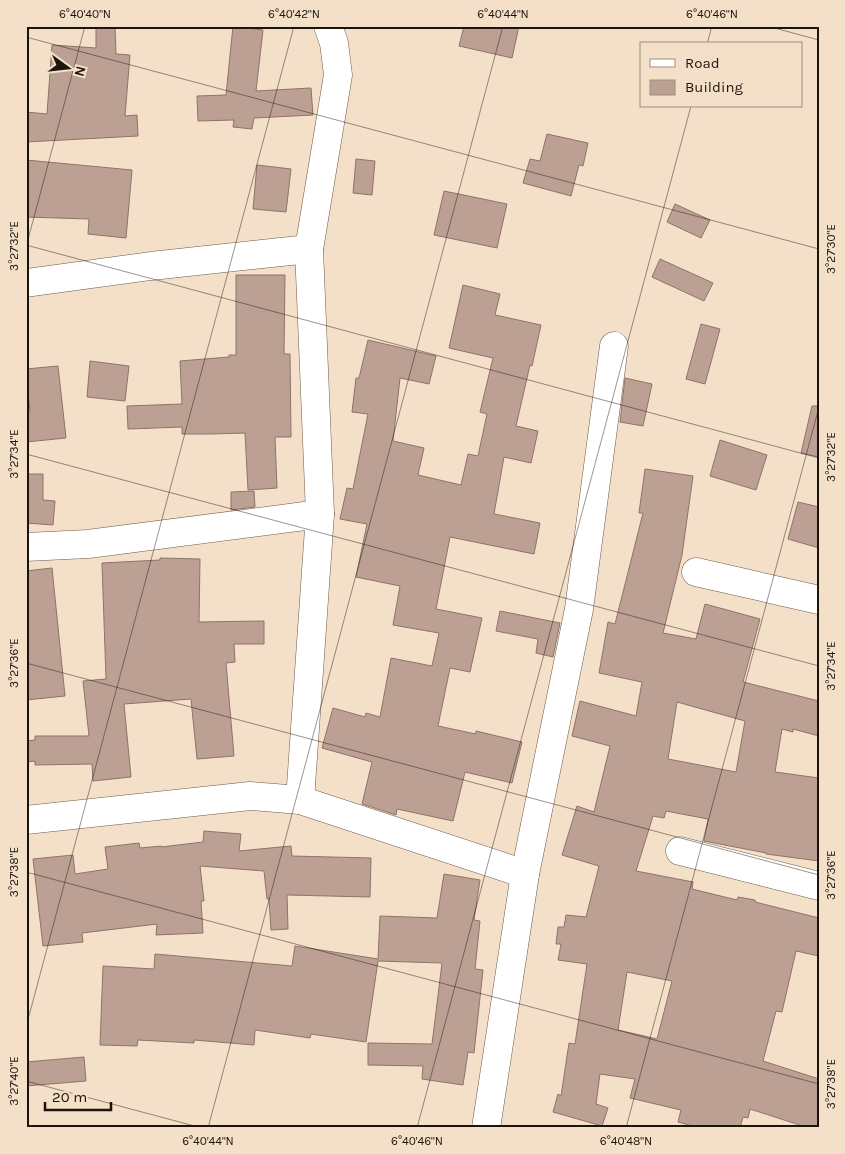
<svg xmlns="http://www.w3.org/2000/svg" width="845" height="1154" font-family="Karla,sans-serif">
<rect width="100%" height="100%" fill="#f4dfc9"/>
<g fill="#bda094" stroke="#8e7368" fill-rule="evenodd">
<polygon points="96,26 115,26 116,54 130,55 125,116 137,115 138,136 26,142 26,112 47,114 52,45 96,48"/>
<polygon points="233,26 263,30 256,91 311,88 313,115 254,118 252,129 233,127 234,120 198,121 197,96 226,95"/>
<polygon points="464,26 519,26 512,58 459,46"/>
<polygon points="547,134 588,143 583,166 579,165 571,196 523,183 530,159 540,161"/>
<polygon points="356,159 375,161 372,195 353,193"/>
<polygon points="26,160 132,170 126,238 88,234 89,219 26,217"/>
<polygon points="257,165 291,169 286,212 253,209"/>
<polygon points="444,191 507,204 497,248 434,235"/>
<polygon points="675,204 710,220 701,238 667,222"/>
<polygon points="660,259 713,283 704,301 652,277"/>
<polygon points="236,275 285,275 284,354 290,354 291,437 275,437 277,488 248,490 245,433 210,434 182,434 182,427 128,429 127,406 182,404 180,361 229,357 229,355 236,355"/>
<polygon points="463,285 500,294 495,315 541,325 532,366 530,365 516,426 538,431 531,463 504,457 494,514 540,523 534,554 450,537 436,609 482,618 470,672 450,668 438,726 476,734 476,731 522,742 512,783 465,772 453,821 397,809 396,815 362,804 372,762 322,748 333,708 365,717 366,713 380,717 391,658 432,666 439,633 393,625 400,586 356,577 367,524 340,519 347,488 353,489 368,414 352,412 356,378 359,378 368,340 436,356 429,384 400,378 393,441 424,448 418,475 461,485 468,454 478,456 487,414 480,412 493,358 449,348"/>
<polygon points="701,324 720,329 705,384 686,379"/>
<polygon points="90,361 129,366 125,401 87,397"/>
<polygon points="58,366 66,438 26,442 26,412 30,412 26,369"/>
<polygon points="625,378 652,384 643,426 620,422"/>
<polygon points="812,406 819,406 819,457 801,453"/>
<polygon points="720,440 767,455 756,490 710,476"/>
<path d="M645 469 693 476 682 555 663 633 696 639 705 604 760 619 743 682 819 701V736L793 729V732L782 729 775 772 819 778V861L766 854V853L704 841 708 819 666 811 664 818 653 816 636 871 693 882 692 889 737 900 738 897 755 900V902L819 918V956L796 951 782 1012 776 1011 763 1061 819 1079V1128H809L750 1109 748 1118 743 1117 740 1128H699L678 1122 681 1110 630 1098 635 1079 600 1074 596 1104 608 1108 602 1126 553 1112 558 1094 561 1096 569 1043 575 1044 587 964 558 960 561 944H556L558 927H564L566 915 586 917 599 866 562 855 577 806 594 812 610 746 572 736 580 701 636 716 642 682 599 673 608 622 615 624 643 513H639ZM677 702 745 721 736 772 668 759ZM627 972 672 981 657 1039 618 1030Z"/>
<polygon points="26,474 43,474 43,500 55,501 53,525 26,523"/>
<polygon points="254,491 255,507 231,510 231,492"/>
<polygon points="798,502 819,507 819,548 788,539"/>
<polygon points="160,558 200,559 199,622 264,621 264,644 234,644 235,662 226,663 234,756 197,759 191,699 124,704 131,777 93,781 92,764 35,765 35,761 26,762 26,741 35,740 35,736 89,736 83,681 106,679 102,563 160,560"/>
<polygon points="52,568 65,696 26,700 26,571"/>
<polygon points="500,611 560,623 553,657 536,653 538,639 496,631"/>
<polygon points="204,831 241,834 239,851 291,846 292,856 371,858 370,897 287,895 288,929 271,930 269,899 267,899 264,871 200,866 204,901 201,901 203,933 156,935 157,924 82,933 83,942 43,946 33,859 73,855 75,874 108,869 105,847 139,843 140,848 161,846 161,847 203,842"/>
<polygon points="444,874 480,880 474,920 480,921 475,969 483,970 474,1053 468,1052 463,1085 422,1079 423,1066 368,1065 368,1043 432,1044 442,963 378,961 366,1042 311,1034 310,1038 255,1030 254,1045 194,1040 194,1043 138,1040 137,1046 100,1045 103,966 154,969 155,954 292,966 295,946 378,959 380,916 437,918"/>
<polygon points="84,1057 86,1081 26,1086 26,1062"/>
</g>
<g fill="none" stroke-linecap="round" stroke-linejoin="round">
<defs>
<g id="minor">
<polyline points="26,283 151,266 309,249"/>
<polyline points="26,547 88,544 320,514"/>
<polyline points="696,572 819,600"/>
<polyline points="300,800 320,514 309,249 338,75 334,43 328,26"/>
<polyline points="26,820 250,796 300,800 525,874"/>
<polyline points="680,851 819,886"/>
<polyline points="486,1128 525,874 579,609 614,346"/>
</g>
</defs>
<use href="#minor" stroke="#6d5b48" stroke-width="29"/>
<use href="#minor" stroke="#fff" stroke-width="28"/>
</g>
<path fill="none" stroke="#1c150d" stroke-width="1" stroke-opacity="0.45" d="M767 26 819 40M26 37 819 249M707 44 712 26M26 245 819 458M26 247 85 26M26 454 819 666M26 663 819 875M26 872 819 1084M26 1027 294 26M26 1081 202 1128M208 1128 503 26M417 1128 691 106M626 1128 819 407"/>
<rect width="845" height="1154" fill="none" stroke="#f4dfc9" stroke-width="55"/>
<rect x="640" y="42" width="162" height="65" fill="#f4dfc9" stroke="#9e8e7e"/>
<rect x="650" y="59" width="25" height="8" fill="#ffffff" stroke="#9e8e7e"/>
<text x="685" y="68" font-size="15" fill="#1c150d">Road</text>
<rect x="650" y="80" width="25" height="15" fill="#bda094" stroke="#9e8e7e"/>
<text x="685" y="92" font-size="15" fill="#1c150d">Building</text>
<g transform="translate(68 68) rotate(105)" stroke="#f4dfc9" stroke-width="4" paint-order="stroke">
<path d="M0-4L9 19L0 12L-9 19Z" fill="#1c150d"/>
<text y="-8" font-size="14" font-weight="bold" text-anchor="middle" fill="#1c150d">N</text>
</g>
<path d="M45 1102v8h66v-8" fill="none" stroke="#1c150d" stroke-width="2.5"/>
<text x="52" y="1102" font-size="15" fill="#1c150d" stroke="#f4dfc9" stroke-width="4" paint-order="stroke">20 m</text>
<rect x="28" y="28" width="790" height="1098" fill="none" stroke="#1c150d" stroke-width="2"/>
<g font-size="12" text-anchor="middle" fill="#1c150d">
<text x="85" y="18">6°40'40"N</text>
<text x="294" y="18">6°40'42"N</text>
<text x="503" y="18">6°40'44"N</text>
<text x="712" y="18">6°40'46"N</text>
<text transform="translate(14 246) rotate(-90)" y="4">3°27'32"E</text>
<text transform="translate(831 249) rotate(-90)" y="4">3°27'30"E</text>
<text transform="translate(14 454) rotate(-90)" y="4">3°27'34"E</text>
<text transform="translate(831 457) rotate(-90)" y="4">3°27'32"E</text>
<text transform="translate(14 663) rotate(-90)" y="4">3°27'36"E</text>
<text transform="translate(831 666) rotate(-90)" y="4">3°27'34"E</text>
<text transform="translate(14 872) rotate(-90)" y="4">3°27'38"E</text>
<text transform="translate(831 875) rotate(-90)" y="4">3°27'36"E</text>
<text transform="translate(14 1081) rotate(-90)" y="4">3°27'40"E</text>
<text transform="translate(831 1084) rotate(-90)" y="4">3°27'38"E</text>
<text x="208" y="1145">6°40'44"N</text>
<text x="417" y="1145">6°40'46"N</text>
<text x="626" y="1145">6°40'48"N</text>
</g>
</svg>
